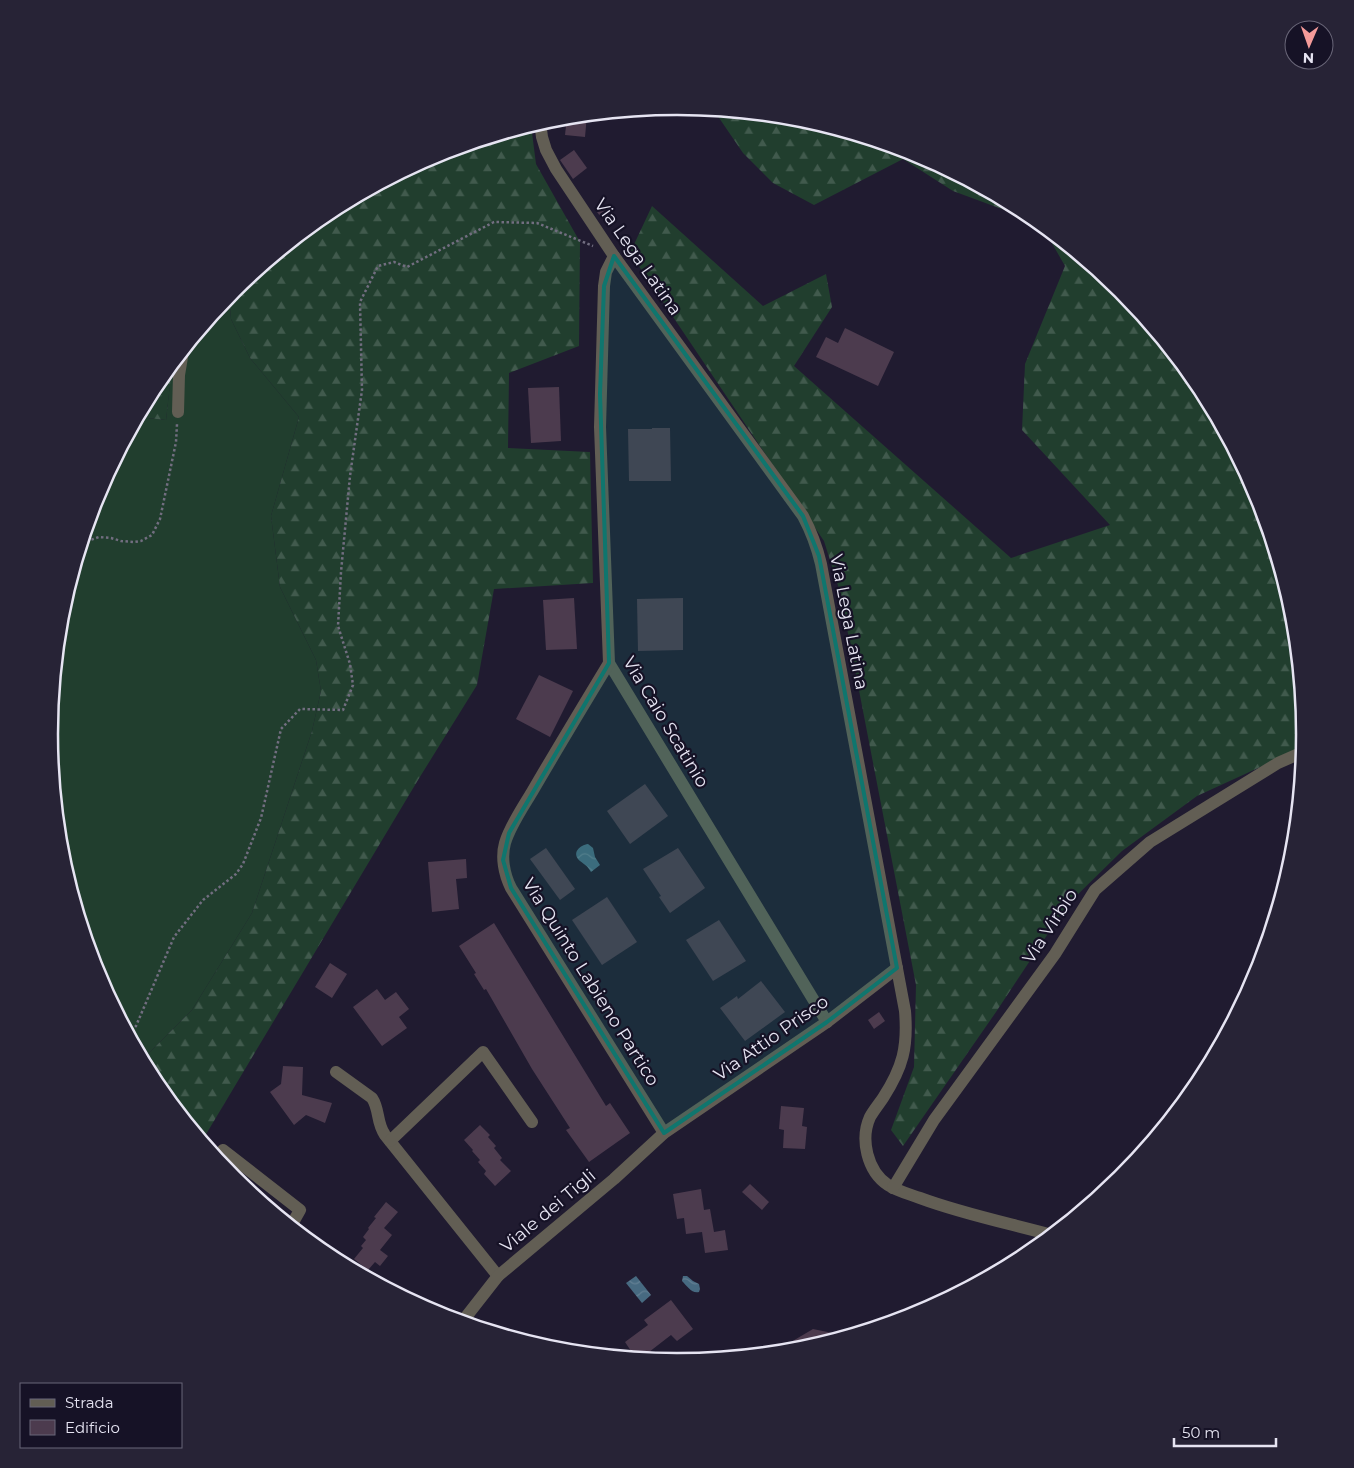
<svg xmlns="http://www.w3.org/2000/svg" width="1354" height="1468" font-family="Montserrat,sans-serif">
<defs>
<pattern id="forest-firs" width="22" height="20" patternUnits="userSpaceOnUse" patternTransform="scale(1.25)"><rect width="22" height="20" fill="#213e2e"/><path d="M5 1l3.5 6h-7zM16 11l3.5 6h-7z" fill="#415a4d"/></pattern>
<pattern id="water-waves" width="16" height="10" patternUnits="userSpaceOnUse" patternTransform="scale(1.25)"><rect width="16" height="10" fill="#476a81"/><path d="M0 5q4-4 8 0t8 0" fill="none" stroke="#627f93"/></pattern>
</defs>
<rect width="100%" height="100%" fill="#201b30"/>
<polygon fill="#213e2e" points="229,295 231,319 250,358 299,417 271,516 280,587 316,660 321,691 312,731 252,913 192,1010 142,1060 96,974 61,856 49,734 61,611 97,493 138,417 166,420 172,364"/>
<g fill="url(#forest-firs)">
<polygon points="713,109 800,118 918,154 1026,212 1040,223 953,191 903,159 814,205 773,183 743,153"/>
<polygon points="531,125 536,164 580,242 579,346 509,373 508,448 590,452 593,583 494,589 477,685 418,780 202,1141 154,1083 142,1060 192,1010 252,913 312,731 321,691 316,660 280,587 271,516 299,417 250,358 231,319 229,295 233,290 328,211 437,153"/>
<polygon points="652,206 763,306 826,274 832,307 794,366 1011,558 1110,525 1022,430 1025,364 1065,266 1041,224 1121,290 1200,385 1258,494 1293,612 1305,734 1304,747 1197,796 1122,851 1067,905 996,1012 903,1146 891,1130 914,1067 916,985 840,592 824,541 630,253"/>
<polygon points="162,376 171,376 166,420 138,417 155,385"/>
</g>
<g fill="url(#water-waves)">
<path d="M588 844 593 848 595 857 600 865 591 872C587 865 585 865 580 861 571 853 580 845 588 844Z"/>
<polygon points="636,1276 651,1295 642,1303 626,1283"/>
<path d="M683 1276H687L693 1281 699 1284 700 1289 699 1292C692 1294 687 1286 682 1281Z"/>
</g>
<g fill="#4c3b4e">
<polygon points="587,115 585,137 565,135 567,117"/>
<polygon points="574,150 587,168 573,179 560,160"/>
<polygon points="606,205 617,219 608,226 597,212"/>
<polygon points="845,328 894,352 878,386 816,357 826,337 838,343"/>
<polygon points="559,387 561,441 531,443 528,388"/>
<polygon points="652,428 670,428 671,481 629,481 628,429 652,429"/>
<polygon points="574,598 577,649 546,650 543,600"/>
<polygon points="683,598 683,650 638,651 637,599"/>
<polygon points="539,675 573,691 550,737 516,719"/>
<polygon points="645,784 668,816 630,844 607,811"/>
<polygon points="546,848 575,889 560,900 530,859"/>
<polygon points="678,848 705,888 670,913 659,897 661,896 643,869"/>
<polygon points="466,859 467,878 456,879 459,909 432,912 428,862"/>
<polygon points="607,897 637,942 602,965 572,920"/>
<polygon points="719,920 746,961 713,981 686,940"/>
<polygon points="494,923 606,1106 610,1103 630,1133 589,1162 566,1130 570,1128 532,1069 486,989 484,990 474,974 476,973 459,946"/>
<polygon points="330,963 347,974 332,998 315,987"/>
<polygon points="761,981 785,1012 745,1041 720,1008 737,996 738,999"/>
<polygon points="377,989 385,1000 396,992 409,1009 399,1017 407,1028 382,1046 353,1007"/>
<polygon points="879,1012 885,1021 874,1029 868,1020"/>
<polygon points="283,1066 303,1067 302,1095 332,1103 325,1123 306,1115 294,1125 270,1092 281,1084"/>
<polygon points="781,1106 804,1108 802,1126 807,1127 805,1149 783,1148 784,1130 779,1129"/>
<polygon points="480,1125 490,1135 488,1137 496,1146 494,1148 502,1158 500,1160 511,1171 495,1186 484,1174 486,1171 478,1162 480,1160 472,1151 473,1150 464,1140"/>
<polygon points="750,1184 769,1202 762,1210 742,1192"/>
<polygon points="701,1189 704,1210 710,1209 714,1232 725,1230 728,1250 705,1253 702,1232 686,1234 684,1218 677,1219 673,1194"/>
<polygon points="386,1202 398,1212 384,1228 392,1235 380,1250 388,1256 380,1266 375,1262 368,1270 354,1259 363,1248 361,1246 366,1240 363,1237 369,1229 368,1228 376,1218 374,1217"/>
<polygon points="671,1300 693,1329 677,1341 671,1335 640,1359 623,1357 631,1351 625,1342 648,1325 644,1320"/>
<polygon points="813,1329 847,1336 796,1351 791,1342"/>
</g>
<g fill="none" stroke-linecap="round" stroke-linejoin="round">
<g stroke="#726e80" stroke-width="2.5" stroke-dasharray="2.5 2.5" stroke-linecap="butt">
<polyline points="82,543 99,537 111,538 121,541 134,542 141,541 152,535 160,519 176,442 177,424"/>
<polyline points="128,1034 136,1026 174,937 203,900 236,874 243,864 261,818 281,729 300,709 343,710 353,685 350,664 338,626 341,572 350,476 362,390 360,302 378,266 394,262 407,267 494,222 537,223 593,246"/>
</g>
<g stroke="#625e54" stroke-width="12">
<path d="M540 122 542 137 546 150 556 169 614 256 803 516C811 531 817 547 821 564L905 1011C908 1047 903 1067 883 1098 879 1104 874 1110 870 1117 860 1139 867 1171 888 1185 897 1191 909 1194 920 1198 963 1214 1008 1223 1052 1235"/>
<polyline points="614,256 606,272 604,286 600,427 609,663 827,1022"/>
<polyline points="178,412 179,375 183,351"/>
<path d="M609 663C583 706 557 749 532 792 523 807 510 826 505 843 501 857 504 874 511 888L664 1133"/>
<path d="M336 1072 372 1098C380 1110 376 1122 385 1135L498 1276"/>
<polyline points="390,1141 483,1052 532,1122"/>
<polyline points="223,1150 300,1210 291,1226"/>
<polyline points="893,1188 934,1120 1055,954 1095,890 1150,842 1278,763 1303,752"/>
<polyline points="462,1322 498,1276 614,1179 664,1133 827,1022 897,968"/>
</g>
</g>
<path fill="#0f766e" fill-opacity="0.2" stroke="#0f766e" stroke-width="4" stroke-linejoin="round" d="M614 256 803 516 819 556 897 968 827 1022 664 1133 511 888 503 860 509 833 609 663 600 394 604 286Z"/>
<g text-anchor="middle" stroke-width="4.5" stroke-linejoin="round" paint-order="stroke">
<g font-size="18" fill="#e6e4f2" stroke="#161226">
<text transform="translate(638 257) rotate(55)" y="6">Via Lega Latina</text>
<text transform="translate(849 622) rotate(79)" y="6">Via Lega Latina</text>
<text transform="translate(666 722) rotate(59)" y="6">Via Caio Scatinio</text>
<text transform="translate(1050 926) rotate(-57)" y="6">Via Virbio</text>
<text transform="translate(591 982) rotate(58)" y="6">Via Quinto Labieno Partico</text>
<text transform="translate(771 1038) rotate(-35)" y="6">Via Attio Prisco</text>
<text transform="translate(548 1211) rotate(-40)" y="6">Viale dei Tigli</text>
</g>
</g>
<path d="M0 0H1354V1468H0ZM58 734a619 619 0 1 1 1238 0a619 619 0 1 1-1238 0Z" fill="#272336" fill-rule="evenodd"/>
<path fill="none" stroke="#e6e4f2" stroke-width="2.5" d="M58 734a619 619 0 1 1 1238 0a619 619 0 1 1-1238 0Z"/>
<rect x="20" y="1383" width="162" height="65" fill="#161226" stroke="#696678"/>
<rect x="30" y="1399" width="25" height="8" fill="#625e54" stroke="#696678"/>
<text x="65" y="1408" font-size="15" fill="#e6e4f2">Strada</text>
<rect x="30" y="1420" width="25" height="15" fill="#4c3b4e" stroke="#696678"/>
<text x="65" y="1433" font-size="15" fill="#e6e4f2">Edificio</text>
<g transform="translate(1309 45) rotate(182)"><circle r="24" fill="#161226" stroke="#696678"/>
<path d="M0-4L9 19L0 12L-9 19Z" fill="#f59b9a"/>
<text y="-8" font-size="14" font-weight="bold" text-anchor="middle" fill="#e6e4f2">N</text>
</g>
<path d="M1174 1438v8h102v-8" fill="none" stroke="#e6e4f2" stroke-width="2.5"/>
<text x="1182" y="1438" font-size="15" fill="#e6e4f2" stroke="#161226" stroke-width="4" paint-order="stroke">50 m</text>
</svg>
